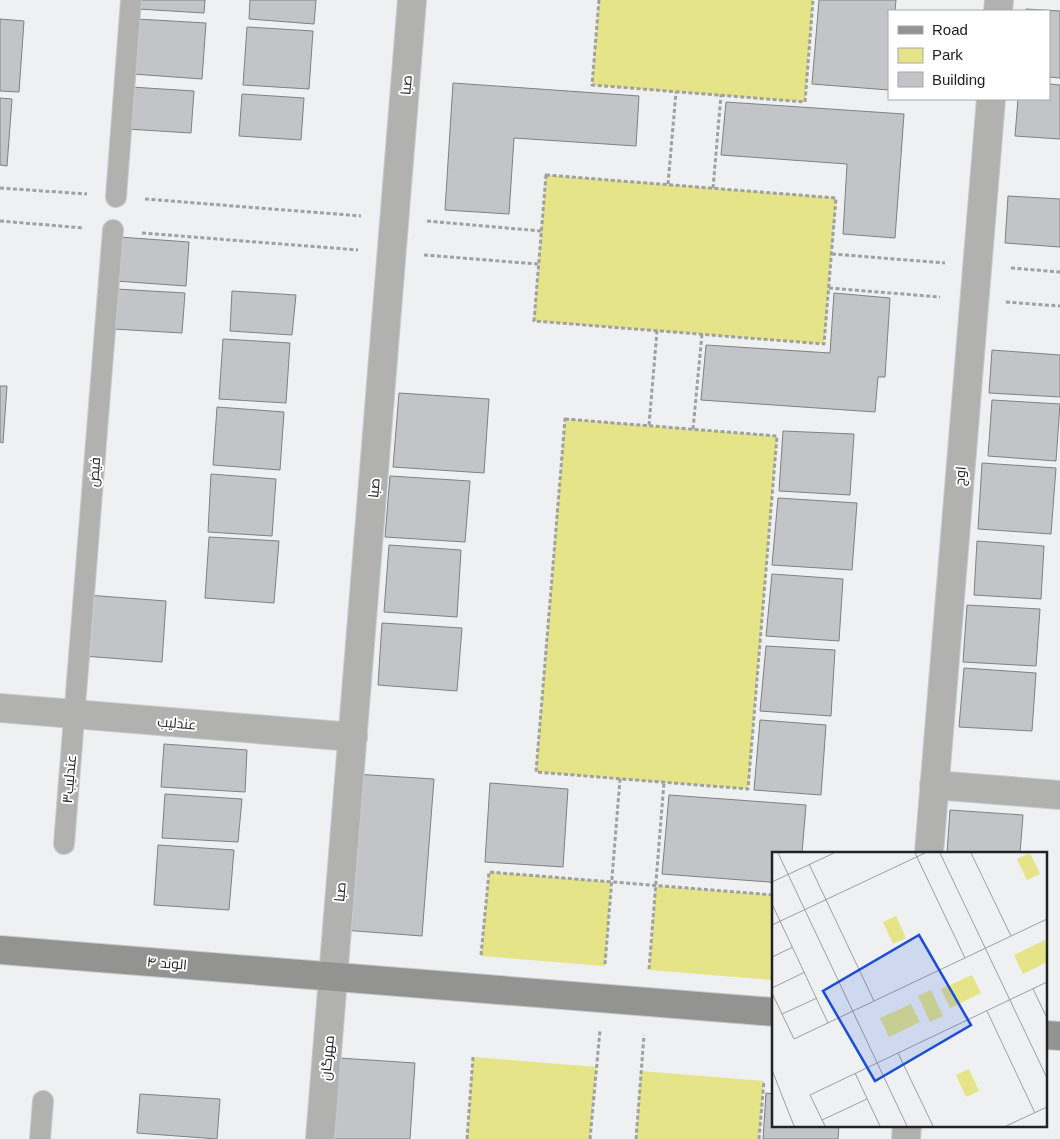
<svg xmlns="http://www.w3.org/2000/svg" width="1060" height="1139" font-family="Arial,Cairo,sans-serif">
<rect width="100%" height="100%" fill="#eef0f2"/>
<g fill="#e5e488">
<polygon points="599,0 813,0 805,102 592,85"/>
<polygon points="546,175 836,198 824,344 534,321"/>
<polygon points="565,419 777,436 748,789 536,772"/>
<polygon points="489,872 611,882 605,966 481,956"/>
<polygon points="656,886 774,895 772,980 649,970"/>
<polygon points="473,1057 596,1067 590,1139 467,1139"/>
<polygon points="641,1071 764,1081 759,1139 636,1139"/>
</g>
<g fill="#c2c4c7" stroke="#7e8082">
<polygon points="139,0 205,0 204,13 138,9"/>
<polygon points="250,0 316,0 314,24 249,19"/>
<polygon points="819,0 896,0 895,11 889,11 889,90 812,84"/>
<polygon points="1026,9 1060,11 1060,78 1049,77 1049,11 1026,11"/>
<polygon points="0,19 24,21 19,92 0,91"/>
<polygon points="137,19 206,23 202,79 133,74"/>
<polygon points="247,27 313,31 309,89 243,85"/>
<polygon points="453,83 639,96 636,146 514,138 509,214 445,210"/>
<polygon points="1049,84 1060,85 1060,139 1015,136 1018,99 1049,99"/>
<polygon points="131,87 194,91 191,133 127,129"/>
<polygon points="242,94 304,98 301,140 239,136"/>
<polygon points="0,98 12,99 7,166 0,165"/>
<polygon points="726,102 904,114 895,238 843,234 847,164 721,155"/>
<polygon points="1008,196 1060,199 1060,247 1005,243"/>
<polygon points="119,237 189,242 186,286 115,281"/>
<polygon points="116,289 185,293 182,333 113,329"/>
<polygon points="232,291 296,295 292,335 230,331"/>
<polygon points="834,293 890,298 885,377 878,377 875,412 701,400 706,345 830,353"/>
<polygon points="223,339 290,343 286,403 219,399"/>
<polygon points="992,350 1060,355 1060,397 989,393"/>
<polygon points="0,386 7,386 3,443 0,442"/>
<polygon points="399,393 489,399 484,473 393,467"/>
<polygon points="992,400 1060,404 1056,461 988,456"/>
<polygon points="217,407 284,412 280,470 213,465"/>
<polygon points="783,431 854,434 850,495 779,491"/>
<polygon points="982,463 1056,468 1051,534 978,529"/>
<polygon points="211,474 276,479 272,536 208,532"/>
<polygon points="390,476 470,481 465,542 385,537"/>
<polygon points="778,498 857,503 852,570 772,565"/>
<polygon points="209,537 279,541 274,603 205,598"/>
<polygon points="977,541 1044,546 1041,599 974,595"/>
<polygon points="389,545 461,550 457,617 384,612"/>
<polygon points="772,574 843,579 839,641 766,636"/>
<polygon points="87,595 166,601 162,662 83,656"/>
<polygon points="967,605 1040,609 1036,666 963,662"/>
<polygon points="382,623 462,628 457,691 378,685"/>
<polygon points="766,646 835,650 831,716 760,711"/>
<polygon points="964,668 1036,673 1032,731 959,727"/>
<polygon points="760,720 826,725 821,795 754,790"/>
<polygon points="164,744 247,750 245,792 161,787"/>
<polygon points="354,774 434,779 422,936 343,930"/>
<polygon points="490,783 568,789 563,867 485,862"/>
<polygon points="165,794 242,799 238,842 162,838"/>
<polygon points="669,795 806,805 802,853 774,853 774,884 769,882 662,874"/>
<polygon points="950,810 1023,815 1020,853 947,853"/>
<polygon points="158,845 234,850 229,910 154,905"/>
<polygon points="339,1058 415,1063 410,1139 333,1139"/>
<polygon points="766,1093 774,1094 774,1125 839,1125 838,1139 763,1139"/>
<polygon points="140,1094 220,1099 217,1139 137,1133"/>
</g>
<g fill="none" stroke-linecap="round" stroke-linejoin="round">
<defs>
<g id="lane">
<polyline points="116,197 131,0"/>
<polyline points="64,844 113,230"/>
<polyline points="40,1139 43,1101"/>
</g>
<g id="street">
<polyline points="998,11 999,0"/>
<polyline points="0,708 353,737"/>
<polyline points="934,785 1060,795"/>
<polyline points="929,853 991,99"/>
<polyline points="320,1139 412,0"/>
<polyline points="906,1139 907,1125"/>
</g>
<g id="secondary">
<polyline points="0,950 774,1012"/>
<polyline points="1046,1035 1060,1036"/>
</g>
</defs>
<use href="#lane" stroke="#c9cbcd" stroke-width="22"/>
<use href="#street" stroke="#c9cbcd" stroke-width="30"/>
<use href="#secondary" stroke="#c9cbcd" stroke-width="30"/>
<g stroke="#9fa0a2" stroke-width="3" stroke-dasharray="4 2.5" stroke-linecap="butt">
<polyline points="599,0 592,85 805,102 813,0"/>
<polygon points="546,175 836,198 824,344 534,321"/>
<polyline points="668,184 676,92"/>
<polyline points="0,188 87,194"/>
<polyline points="713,188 721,95"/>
<polyline points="145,199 361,216"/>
<polyline points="0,221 84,228"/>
<polyline points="427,221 541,231"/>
<polyline points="142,233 358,250"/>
<polyline points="832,254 945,263"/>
<polyline points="424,255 538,264"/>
<polyline points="1011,268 1060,272"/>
<polyline points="829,288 940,297"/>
<polyline points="1006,302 1060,306"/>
<polygon points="565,419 777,436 748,789 536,772"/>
<polyline points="649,425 657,331"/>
<polyline points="693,429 702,334"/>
<polyline points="481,955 489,872 774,895"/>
<polyline points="605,964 620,779"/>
<polyline points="649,969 664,782"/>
<polyline points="772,979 774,961"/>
<polyline points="467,1139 473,1057"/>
<polyline points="590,1139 600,1030"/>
<polyline points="636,1139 644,1035"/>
<polyline points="759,1139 764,1081"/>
</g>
<use href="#lane" stroke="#b1b1b0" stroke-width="20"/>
<use href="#street" stroke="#b1b1b0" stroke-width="28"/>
<use href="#secondary" stroke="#939391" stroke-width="28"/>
</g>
<g text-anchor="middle" stroke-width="4" stroke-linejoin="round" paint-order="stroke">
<g font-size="14" fill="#212223" stroke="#fff">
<text transform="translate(406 85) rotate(-86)" y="5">صبا</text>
<text transform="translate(94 472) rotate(-85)" y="5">فیض</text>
<text transform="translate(960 476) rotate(-85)" y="5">اوج</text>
<text transform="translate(374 488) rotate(-85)" y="5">صبا</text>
<text transform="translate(177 723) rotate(5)" y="5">عندلیب</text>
<text transform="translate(69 779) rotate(-85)" y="5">عندلیب۳</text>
<text transform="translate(340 892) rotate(-85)" y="5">صبا</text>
<text transform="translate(167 963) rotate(5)" y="5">الوند ۴</text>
<text transform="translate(327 1058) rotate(-85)" y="5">مهرگان</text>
</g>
</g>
<g transform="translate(772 852)">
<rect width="275" height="275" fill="#eef0f2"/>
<path d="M258 1 268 22 255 28 245 7ZM124 64 134 86 121 92 111 70ZM273 88 275 110 251 122 242 103ZM200 123 209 141 178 156 169 137ZM159 138 171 164 158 170 146 144ZM139 152 148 170 117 185 108 166ZM197 217 207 239 194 245 184 223Z" fill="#e5e488"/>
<path fill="none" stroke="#9c9e9f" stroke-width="1" d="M6 1 135 274M143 1 193 106M168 1 275 226M199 1 239 84M37 12 102 149M0 30 62 1M0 52 56 171M0 73 153 1M0 105 21 95M0 136 33 120M261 137 275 166M0 141 22 187 275 67M215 159 263 261M10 162 45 146M126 201 161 274M0 218 22 274M83 221 108 274M50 268 95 247M53 274 38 243 275 130M234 274 275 255"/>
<path fill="#1d4ed8" fill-opacity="0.15" stroke="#1d4ed8" stroke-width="2.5" d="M147 83 199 173 103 229 51 139Z"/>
<rect width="275" height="275" fill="none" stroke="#212223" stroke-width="2.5"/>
</g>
<rect x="888" y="10" width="162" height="90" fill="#ffffff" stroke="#a6a7a7"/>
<rect x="898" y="26" width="25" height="8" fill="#939391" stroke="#a6a7a7"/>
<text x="932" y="35" font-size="15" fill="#212223">Road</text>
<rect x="898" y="48" width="25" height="15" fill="#e5e488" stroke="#a6a7a7"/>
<text x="932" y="60" font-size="15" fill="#212223">Park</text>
<rect x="898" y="72" width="25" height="15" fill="#c2c4c7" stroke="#a6a7a7"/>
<text x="932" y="85" font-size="15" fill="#212223">Building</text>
</svg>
